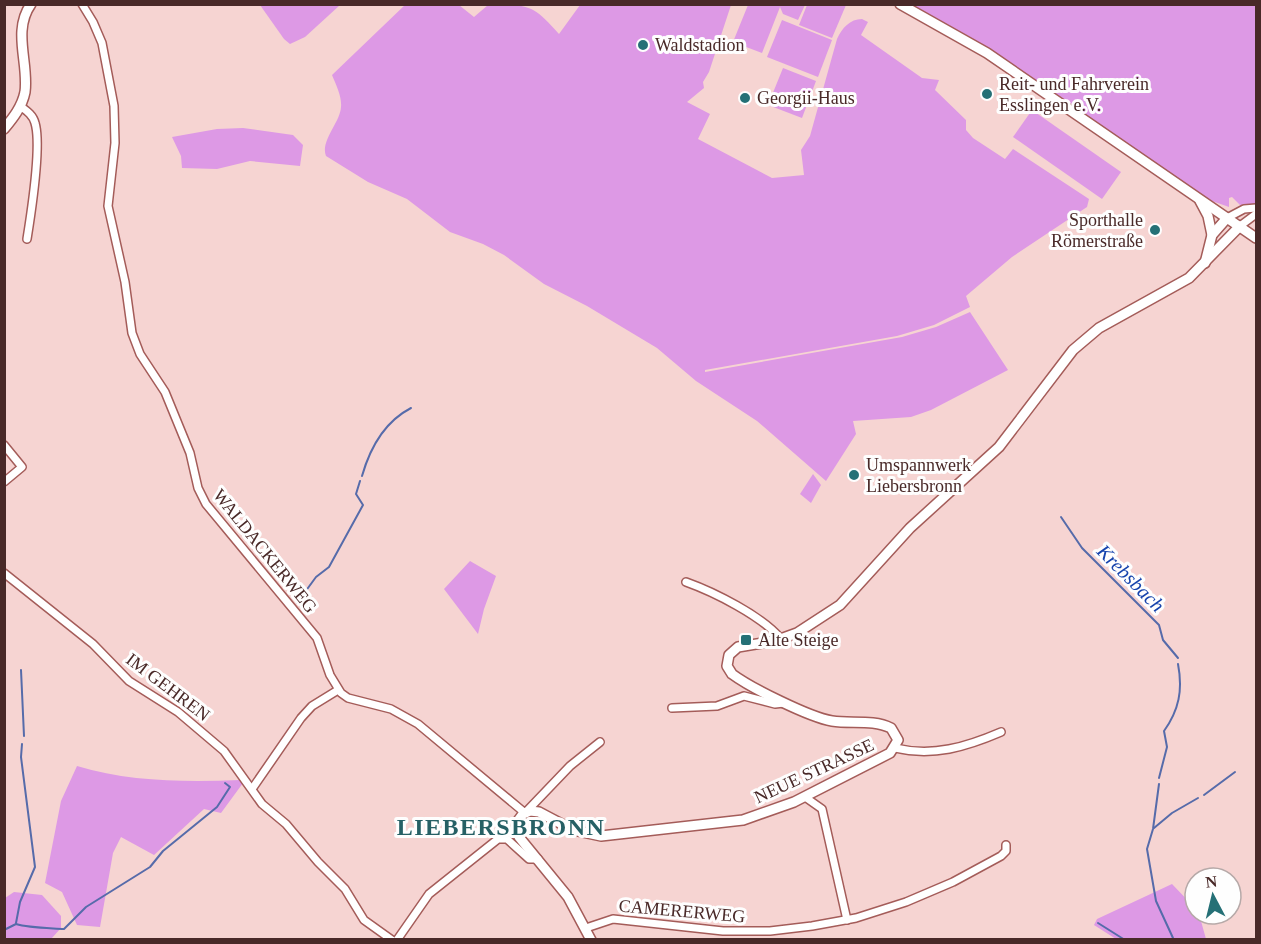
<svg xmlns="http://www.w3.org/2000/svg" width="1261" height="944" font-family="'Times New Roman',serif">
<rect width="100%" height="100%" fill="#f6d4d2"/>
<g fill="#dd99e5">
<path d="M406 4 459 5 474 17 488 5C527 4 533 4 559 34L580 5H731L709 72 703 82 704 88 687 102 710 114 698 139 772 178 804 175 801 150 810 136 837 39C842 28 850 19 862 19L868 22 861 35 922 78 939 80 935 90 966 120V130L973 138 1005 159 1013 149 1089 199 1087 207 1012 257 966 296 970 307 934 325 897 336 705 370V372L902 337 936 327 970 312 1008 370 931 410 911 417 853 421 856 434 826 481 757 421 696 381 657 348 587 306 544 284 504 255 483 244 450 232 407 199 368 182 326 156C320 141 340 123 341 107 342 96 336 85 332 75Z"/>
<polygon points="260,5 340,5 305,37 290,44 284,39"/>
<polygon points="748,5 805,5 798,20 783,14 780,7 762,53 733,42"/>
<polygon points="807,5 846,5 832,38 799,25"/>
<polygon points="910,5 1256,5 1256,204 1240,205 1232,197 1229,198 1229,207 1212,201 970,37"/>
<polygon points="782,20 832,40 818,77 767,57"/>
<polygon points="783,68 816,81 802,118 768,105"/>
<polygon points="1032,110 1121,172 1102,199 1013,137"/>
<polygon points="243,128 293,135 303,145 300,166 250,161 217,169 182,168 181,156 172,137 217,129"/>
<polygon points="813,474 821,485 811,503 800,494"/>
<polygon points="470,561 496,576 484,609 478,634 444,589"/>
<path d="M77 766C129 782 186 782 240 780L243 783 221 813 204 809 154 855 121 837 113 853 100 927 77 925 62 892 45 883 61 801Z"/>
<polygon points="1172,884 1195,908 1195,914 1199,914 1206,939 1116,939 1094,925 1097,919"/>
<polygon points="14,892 42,895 61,916 61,928 51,939 5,939 5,898"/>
</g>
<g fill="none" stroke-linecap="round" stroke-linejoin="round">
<g stroke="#566baa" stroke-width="2">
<path d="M362 476C370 448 384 422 411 408"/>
<polyline points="1061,517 1082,548 1159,625 1163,640 1178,658"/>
<polyline points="297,603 316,577 329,567 363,505 356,494 360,481"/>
<polyline points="21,670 24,736"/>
<path d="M1159 778 1167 747 1164 731C1179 710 1183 690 1178 664"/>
<polyline points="1159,784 1153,829 1147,849 1156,901 1173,938"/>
<polyline points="1204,795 1235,772"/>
<polyline points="1154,828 1172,813 1198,798"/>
<polyline points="16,923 20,902 35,867 21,757 22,744"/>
<polyline points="1098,923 1125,940"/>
<path d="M4 930 16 924C29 928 50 928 64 929L86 907 150 867 163 851 217 807 230 787 225 783"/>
</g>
<defs>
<g id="street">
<polyline points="82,4 93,22 102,43 114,106 115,143 108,206 125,282 132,333 140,354 165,392 190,453 198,488 206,504 317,638 330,675 341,693 348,698 391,709 418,724 525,813 570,766 600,742"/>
<path d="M20 106C27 111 33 115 35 123 42 146 31 214 27 239"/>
<polyline points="1227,218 1244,209 1256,208"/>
<polyline points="1240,226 1256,214"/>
<polyline points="4,445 22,467 4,482"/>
<polyline points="4,573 93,644 129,681 178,712 224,751 262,804 286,824 318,862 345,889 364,920 392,940"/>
<path d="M686 582C714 592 762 616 781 639"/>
<polyline points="672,708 717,706 744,696 775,704 784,703"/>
<path d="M895 748C933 757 966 747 1001 732"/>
<polyline points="252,789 301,718 312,706 338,690"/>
<polyline points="805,797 822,809 847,920"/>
<polyline points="586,928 613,919 723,931 770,931 812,926 856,918 906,902 953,882 1001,856 1006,851 1006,845"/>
<polyline points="397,940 429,894 498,839 507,839 529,859 538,859"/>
</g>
<g id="secondary">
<polyline points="900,4 987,53 1256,238"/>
<path d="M4 129C13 118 22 107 25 92 29 63 12 31 31 4"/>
<polyline points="1200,201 1208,216 1212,235"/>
<polyline points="1205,263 1212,235 1227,218"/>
<path d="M591 940 568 897 519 837 517 822 523 814 530 811 539 812 573 830 601 836 743 820 794 802 890 753 898 740 891 728C873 719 851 724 832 721 809 717 751 688 732 674L727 666 729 655 738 647 775 641 797 633 840 605 910 528 999 447 1073 350 1099 328 1189 278 1240 226"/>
</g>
</defs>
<use href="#street" stroke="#a45c59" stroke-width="10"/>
<use href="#secondary" stroke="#a45c59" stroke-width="12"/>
<use href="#street" stroke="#fff" stroke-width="7"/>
<use href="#secondary" stroke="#fff" stroke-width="9"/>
</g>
<g fill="#257076" stroke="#fefefe" stroke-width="2">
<circle cx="643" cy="45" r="6"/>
<circle cx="987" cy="94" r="6"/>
<circle cx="745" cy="98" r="6"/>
<circle cx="1155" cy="230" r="6"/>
<circle cx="854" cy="475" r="6"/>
<rect x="740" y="634" width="12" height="12" rx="3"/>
</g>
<g text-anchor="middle" stroke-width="6" stroke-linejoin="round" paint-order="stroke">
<g font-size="18" fill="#492928" stroke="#fefefe" text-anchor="start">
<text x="655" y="51">Waldstadion</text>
<text x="999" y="90">Reit- und Fahrverein<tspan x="999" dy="21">Esslingen e.V.</tspan></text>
<text x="757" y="104">Georgii-Haus</text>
<text x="1143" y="226" text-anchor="end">Sporthalle<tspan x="1143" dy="21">Römerstraße</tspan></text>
<text x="866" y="471">Umspannwerk<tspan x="866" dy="21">Liebersbronn</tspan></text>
<text x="758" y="646">Alte Steige</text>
</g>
<g font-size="18" fill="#492928" stroke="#fefefe">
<text transform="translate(265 551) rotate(51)" y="6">WALDACKERWEG</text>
<text transform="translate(168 687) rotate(37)" y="6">IM GEHREN</text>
<text transform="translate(814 771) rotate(-25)" y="6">NEUE STRASSE</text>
<text transform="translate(682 911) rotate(5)" y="6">CAMERERWEG</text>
</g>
<g font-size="20" font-style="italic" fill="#1744ad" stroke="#fefefe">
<text transform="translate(1131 578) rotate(45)" y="7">Krebsbach</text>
</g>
<g font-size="24" font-weight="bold" letter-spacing="1.5" fill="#266065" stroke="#fefefe">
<text x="501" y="835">LIEBERSBRONN</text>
</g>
</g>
<rect width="1261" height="944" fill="none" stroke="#492928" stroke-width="12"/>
<g transform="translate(1213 896) rotate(353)"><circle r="28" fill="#fefefe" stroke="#b6a9a8" stroke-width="1.5"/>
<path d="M0-4.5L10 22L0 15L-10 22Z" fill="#257076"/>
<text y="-9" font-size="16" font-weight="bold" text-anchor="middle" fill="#492928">N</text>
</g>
</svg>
